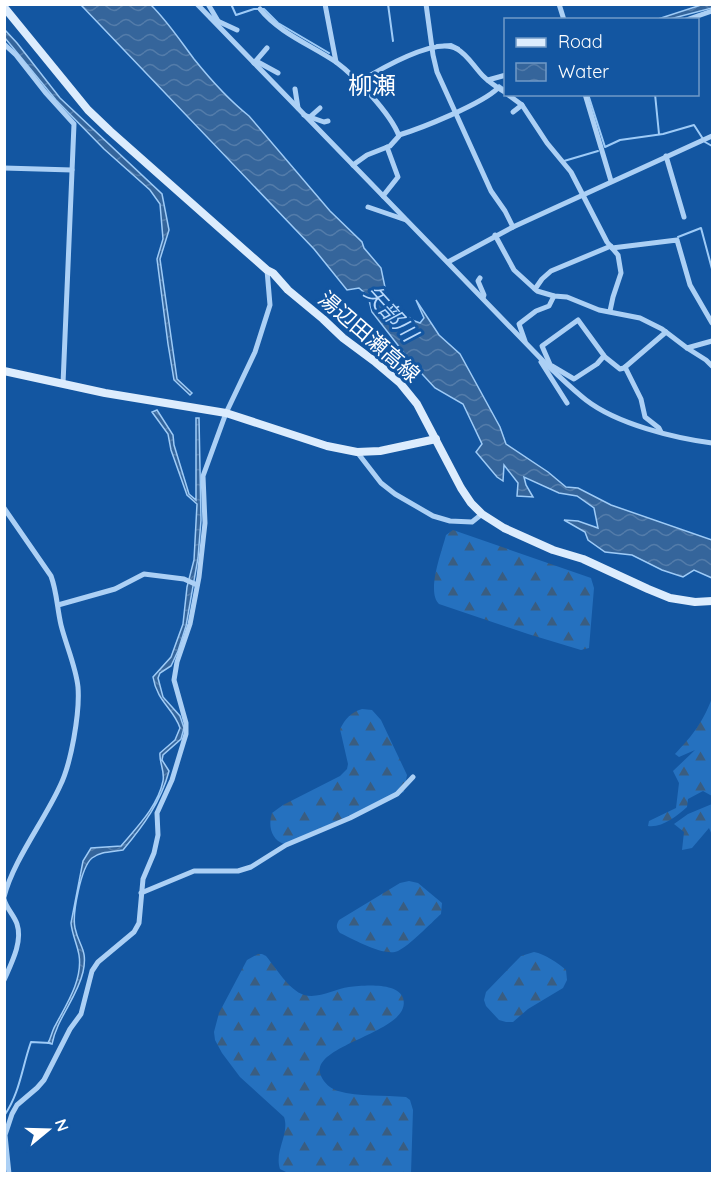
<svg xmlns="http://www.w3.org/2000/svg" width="717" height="1178" font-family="Quicksand,'Noto Sans JP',sans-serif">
<defs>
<pattern id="forest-firs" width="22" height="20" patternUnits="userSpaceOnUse" patternTransform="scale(1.5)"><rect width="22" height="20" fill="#2571bf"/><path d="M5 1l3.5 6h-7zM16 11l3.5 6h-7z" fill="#3a5d80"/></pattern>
<pattern id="water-waves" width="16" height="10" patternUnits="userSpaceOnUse" patternTransform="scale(1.5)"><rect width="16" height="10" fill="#35659b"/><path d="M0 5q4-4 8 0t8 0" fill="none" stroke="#537caa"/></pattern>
</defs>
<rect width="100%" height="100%" fill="#1356a1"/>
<g fill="url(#forest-firs)">
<path d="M453 530 591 578 594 588 589 648 581 650 528 634 439 604C426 592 442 551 446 535Z"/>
<path d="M712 698V796L703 791 688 799 687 807C677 816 662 828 648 826L649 821 676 808 679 783 673 771 695 750 679 757 675 754C693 735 703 722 712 698Z"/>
<path d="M362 709 372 710 381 720 407 775 404 792 284 844C271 839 268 826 272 813L283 805 340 776 347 769 348 764 340 729C346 718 350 713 362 709Z"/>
<polygon points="712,804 712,835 709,828 692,848 682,850 684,832 674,824 688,814"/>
<path d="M409 881 418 883 442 903 441 914C431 923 409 946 398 951 384 957 353 939 340 933 336 928 336 925 339 920L400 883Z"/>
<path d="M534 952C545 954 558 963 566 970L567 980 563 988 528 1009 513 1022H506L499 1020 486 1006 484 1000 486 992 521 956Z"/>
<path d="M258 954H262L266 956C276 968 289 990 304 995 319 999 335 989 349 987 363 985 398 982 403 998 414 1033 307 1044 321 1076 324 1083 331 1089 338 1091 359 1097 384 1095 406 1097L410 1100 413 1110 411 1173 290 1174 280 1169C274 1151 290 1134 284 1117L240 1077 222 1053 215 1040 214 1032 219 1013 247 960Z"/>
</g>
<g fill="url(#water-waves)" stroke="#9ecbf7" stroke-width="1.5">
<polygon points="704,4 712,5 712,8 670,19 658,19"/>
<path d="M81 5H151C168 22 179 39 194 59 210 79 229 100 249 116L330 211 362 242 364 248 381 268 387 297 412 320 420 323 424 318 416 300 439 335 460 354 500 427 506 444 548 472 566 487 578 488 611 505 712 540V578L694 570 683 577 662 570 632 555 605 552 588 540 585 532 564 520 578 521 598 528 594 508 577 496 559 493 524 477 526 485 533 497 517 496 518 483 504 465 503 481 497 477 476 452 482 444 463 404 435 388 411 362 372 312 368 296 359 288 347 290 314 249Z"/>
<polygon points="5,30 17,43 60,98 162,194 169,230 160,259 177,379 192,393 190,395 174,380 168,344 157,259 163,239 160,204 150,190 104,149 56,100 5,38"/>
<path d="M157 410 173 435 174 445 189 494 196 500V418H199L201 520 198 558 186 626 178 651 171 666 160 673 158 678 163 697 180 716 184 728 181 739 163 755 162 760 169 771C161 802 143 826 123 850 113 852 101 851 92 858 81 867 72 914 75 928 79 947 88 949 83 972 77 998 57 1018 52 1044L48 1043C51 1038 52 1031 55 1026 66 1005 83 980 79 955 77 944 72 934 71 923L83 861 91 848 121 846C137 827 158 806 163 781 165 771 159 762 160 753L175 740 180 728C174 709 157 702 153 677L171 657 183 624 187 587 194 560 197 504 187 495 171 450 168 434 152 412Z"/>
</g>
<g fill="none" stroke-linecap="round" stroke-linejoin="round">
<g stroke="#9ecbf7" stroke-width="2">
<polyline points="231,4 236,15 254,9 264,9 278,23 329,53"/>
<polyline points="388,4 393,41"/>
<polyline points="437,45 451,44 459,48"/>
<polyline points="499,85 506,90"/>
<polyline points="588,94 605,147 620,140 663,134 694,125 705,142 712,146"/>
<polyline points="655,94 659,134"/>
<polyline points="564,161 598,151"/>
<polyline points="678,237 701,228 712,269"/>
<path d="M4 1116C20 1093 22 1067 31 1042L50 1043"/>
</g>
<g stroke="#acd0f5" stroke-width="5">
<path d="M197 4 548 366C560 377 573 390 586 400 617 424 674 438 712 443"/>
<polyline points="208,4 218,21"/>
<polyline points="325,4 336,62"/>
<polyline points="426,4 433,55 437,72 491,191 505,211 513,227"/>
<polyline points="559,4 564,20"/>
<path d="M260 9C279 33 311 45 336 62 355 76 391 114 399 136L390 146 367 155 353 165"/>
<polyline points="211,18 237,30"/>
<polyline points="686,20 712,11"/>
<polyline points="4,44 16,55 45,92 74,124 63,384"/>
<polyline points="256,61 278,73"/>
<polyline points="254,63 267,48"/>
<polyline points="488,80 506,75"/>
<path d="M357 83C377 71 435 36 457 49 467 54 475 68 483 76 490 83 498 88 506 93"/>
<polyline points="295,89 298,108"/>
<polyline points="507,94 522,105 547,143 571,172 607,242 618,255 621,273 613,297 610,311"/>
<polyline points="585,94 611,181"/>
<polyline points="513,112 522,105"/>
<polyline points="304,115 324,122 328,121"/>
<polyline points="311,116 320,108"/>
<path d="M399 135C422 128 482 104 498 88"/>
<polyline points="666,156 684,217"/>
<polyline points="4,168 72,170"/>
<polyline points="383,196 398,177 387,147"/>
<polyline points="368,207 406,220"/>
<polyline points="495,235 514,270 537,291 554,296 567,297 599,310 640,318 662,329 687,348 706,360 712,366"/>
<polyline points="612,248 677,240 690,285 712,323"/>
<polyline points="448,262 513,227 712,136"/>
<polyline points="480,278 478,281 484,295 483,298"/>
<polyline points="535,289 542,279 551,271 611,246"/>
<polyline points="525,341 519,324 536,311 549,306 554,296"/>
<polyline points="687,348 712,341"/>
<polyline points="541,362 567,403"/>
<polyline points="552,366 574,379 597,364 604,356"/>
<polyline points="625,367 641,399 645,417 659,428 661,432"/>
<polyline points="552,369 542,346 578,320 605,357 620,369 624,368 666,332"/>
<polyline points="357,452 381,483 395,494 433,516 450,521 472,522 482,514"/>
<path d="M4 508 51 576C57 592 57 608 61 625 66 645 76 667 78 687 80 713 71 764 60 786 44 821 13 861 4 897"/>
<polyline points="58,605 115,589 144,574 184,579 197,585"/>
<polyline points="141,893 194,871 238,871 251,867 286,845 350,818 397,794 413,777"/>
<path d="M4 899C6 908 14 915 17 924 23 942 11 964 4 980"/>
<polyline points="9,1174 5,1135 12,1114 17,1105 37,1088 44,1080 70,1029 81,1014 92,971 98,962 134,932 139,923 143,879 154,853 158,835 157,813 172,780 186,734 186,723 174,680 177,662 190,624 199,577 205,523 203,476 226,413 255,352 270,305 267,270"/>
</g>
<g stroke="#dcecfd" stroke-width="8">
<polyline points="4,7 88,110 110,131 267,270 273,273 288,290 323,319 343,338 374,361 400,383 417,404 461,488 471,503 482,514 504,528 553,550 583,559 648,589 670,598 695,602 712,601"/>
<polyline points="4,371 105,393 226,413 327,446 357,452 380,451 436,439"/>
</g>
</g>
<g text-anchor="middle" stroke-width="6" stroke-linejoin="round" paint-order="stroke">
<g font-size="21" fill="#fff" stroke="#1356a1">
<text transform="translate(369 337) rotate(41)" y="7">湯辺田瀬高線</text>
</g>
<g font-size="22" font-style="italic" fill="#b9d9fb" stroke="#1356a1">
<text transform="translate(391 313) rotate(48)" y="8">矢部川</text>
</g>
<g font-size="24" fill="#fff" stroke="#1356a1">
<text x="372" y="94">柳瀬</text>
</g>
</g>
<rect width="717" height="1178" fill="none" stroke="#ffffff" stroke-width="12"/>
<rect x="504" y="18" width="195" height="78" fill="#1356a1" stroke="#719ac7" stroke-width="1.5"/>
<rect x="516" y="38" width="30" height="9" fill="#dcecfd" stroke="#719ac7" stroke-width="1.5"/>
<text x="558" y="48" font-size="18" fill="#ffffff">Road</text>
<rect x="516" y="63" width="30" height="18" fill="url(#water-waves)" stroke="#719ac7" stroke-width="1.5"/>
<text x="558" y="78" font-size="18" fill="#ffffff">Water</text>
<g transform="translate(48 1130) rotate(71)" stroke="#1356a1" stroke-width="4.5" paint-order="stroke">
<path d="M0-4.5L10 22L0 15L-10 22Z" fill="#ffffff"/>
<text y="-9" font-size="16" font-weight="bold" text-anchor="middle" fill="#ffffff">N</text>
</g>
</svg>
